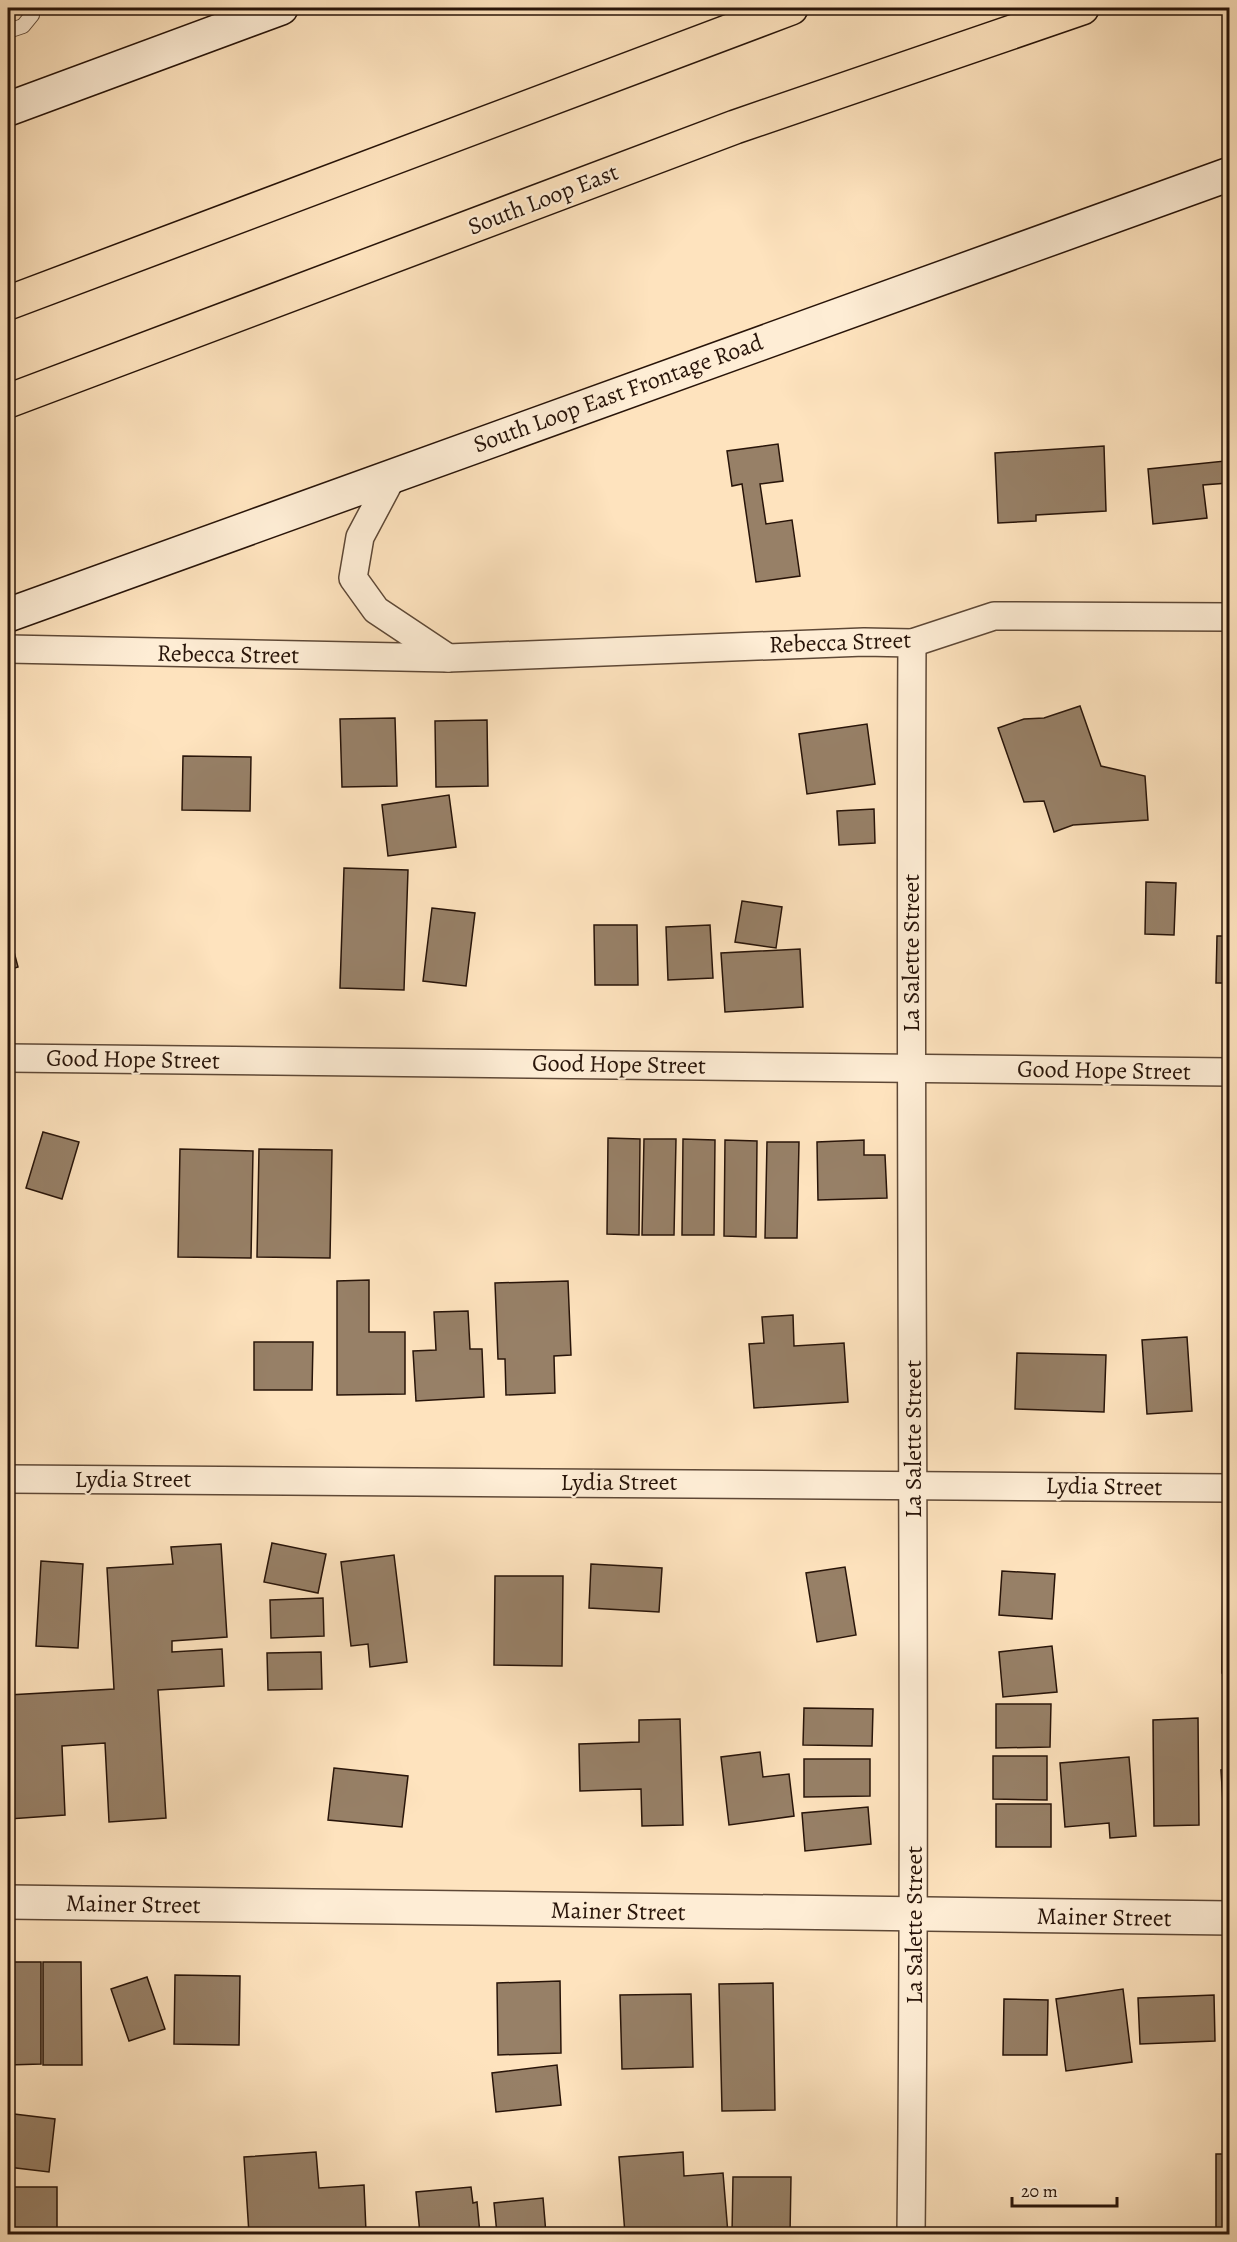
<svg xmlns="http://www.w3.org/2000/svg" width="1237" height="2242" font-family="Alegreya,serif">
<rect width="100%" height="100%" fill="#fee3be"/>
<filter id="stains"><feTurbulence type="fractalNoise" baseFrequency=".00333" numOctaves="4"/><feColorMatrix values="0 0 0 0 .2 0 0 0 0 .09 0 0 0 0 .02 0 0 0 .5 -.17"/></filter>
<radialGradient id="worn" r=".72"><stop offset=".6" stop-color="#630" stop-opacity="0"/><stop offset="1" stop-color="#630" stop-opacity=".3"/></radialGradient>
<g fill="#978067" stroke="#281409" stroke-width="1.5">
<polygon points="778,444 783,481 760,484 766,524 792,520 800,576 756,582 742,484 732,486 727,451"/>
<polygon points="1104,446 1106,511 1036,515 1036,521 998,523 995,453"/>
<polygon points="1225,461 1228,483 1203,485 1207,518 1153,524 1148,469"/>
<polygon points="1080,706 1101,766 1145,776 1148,820 1073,825 1054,832 1044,801 1024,802 998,728 1024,719 1044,718"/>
<polygon points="395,718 397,786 342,787 340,719"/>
<polygon points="487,720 488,786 436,787 435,721"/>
<polygon points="867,724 875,784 807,794 799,734"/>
<polygon points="183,756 251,757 250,811 182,810"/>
<polygon points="449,795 456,847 388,856 382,805"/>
<polygon points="874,809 875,843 839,845 837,811"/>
<polygon points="344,868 408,870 404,990 340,988"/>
<polygon points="1146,882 1176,883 1174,935 1145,934"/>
<polygon points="742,901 782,907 776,948 735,942"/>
<polygon points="432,908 475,913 466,986 423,981"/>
<polygon points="594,925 637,925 638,985 595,985"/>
<polygon points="710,925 713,978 668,980 666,927"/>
<polygon points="8,929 18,967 8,970"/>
<polygon points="1217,936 1230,936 1230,983 1216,983"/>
<polygon points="800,949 803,1007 725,1012 721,953"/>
<polygon points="43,1132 79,1142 62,1199 26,1188"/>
<polygon points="8,1138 10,1138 8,1229"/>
<polygon points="608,1138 640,1139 639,1235 607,1234"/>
<polygon points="644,1139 676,1139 674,1235 642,1235"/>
<polygon points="683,1139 715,1140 714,1235 682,1235"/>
<polygon points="725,1140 757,1141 756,1237 724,1236"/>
<polygon points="864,1140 864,1155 885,1155 887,1198 818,1200 817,1142"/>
<polygon points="767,1142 799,1142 797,1238 765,1238"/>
<polygon points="180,1149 253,1151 251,1258 178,1257"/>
<polygon points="259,1149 332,1150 330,1258 257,1257"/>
<polygon points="369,1280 369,1332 405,1332 405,1394 337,1395 337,1281"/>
<polygon points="568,1281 571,1355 554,1356 555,1393 506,1395 505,1359 498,1359 495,1283"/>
<polygon points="468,1311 470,1349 482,1349 484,1397 416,1401 413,1351 436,1350 434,1312"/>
<polygon points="793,1315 794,1346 844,1343 848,1402 754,1408 749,1344 764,1343 762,1317"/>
<polygon points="1187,1337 1192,1411 1147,1414 1142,1340"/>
<polygon points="254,1342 313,1342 312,1390 254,1390"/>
<polygon points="1017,1353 1106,1355 1104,1412 1015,1409"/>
<polygon points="272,1543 326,1554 318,1593 264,1582"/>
<polygon points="221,1544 227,1637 172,1641 172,1652 222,1649 224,1686 158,1690 166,1818 109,1822 105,1743 62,1746 65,1815 9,1819 8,1695 114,1689 107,1568 173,1564 171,1547"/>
<polygon points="394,1555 407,1662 370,1667 368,1644 351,1646 341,1562"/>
<polygon points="41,1561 83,1564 78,1648 36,1646"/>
<polygon points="591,1564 662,1568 659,1612 589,1608"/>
<polygon points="845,1567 856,1635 817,1642 806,1573"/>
<polygon points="1223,1570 1230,1570 1230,1673 1222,1673"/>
<polygon points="1002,1571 1055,1574 1052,1619 999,1615"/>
<polygon points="495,1576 563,1576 562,1666 494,1665"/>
<polygon points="323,1598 324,1636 271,1638 270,1600"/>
<polygon points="1052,1646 1057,1692 1003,1697 999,1652"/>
<polygon points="321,1652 322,1689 268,1690 267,1653"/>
<polygon points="996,1704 1051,1704 1050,1747 996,1748"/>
<polygon points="804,1708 873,1709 872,1746 803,1745"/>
<polygon points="1198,1718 1199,1825 1154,1826 1153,1720"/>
<polygon points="680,1719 683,1825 642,1826 641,1789 580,1791 579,1744 639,1742 639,1720"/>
<polygon points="760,1752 763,1777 789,1774 794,1816 729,1825 721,1757"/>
<polygon points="993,1756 1047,1756 1047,1800 993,1799"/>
<polygon points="1129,1757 1136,1836 1110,1838 1109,1823 1065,1827 1060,1763"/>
<polygon points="804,1759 870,1759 870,1796 804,1797"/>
<polygon points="334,1768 408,1776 402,1827 328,1820"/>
<polygon points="1230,1769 1230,1835 1225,1835 1221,1770"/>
<rect x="996" y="1804" width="55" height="43"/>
<polygon points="868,1807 871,1844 805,1851 802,1813"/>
<polygon points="8,1962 41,1962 41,2064 8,2065"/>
<polygon points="43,1962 81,1962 82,2065 43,2065"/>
<polygon points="175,1975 240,1976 239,2045 174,2044"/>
<polygon points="147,1977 165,2029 129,2041 111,1989"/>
<polygon points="560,1981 561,2053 498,2055 497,1983"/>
<polygon points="773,1983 775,2110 722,2111 719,1984"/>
<polygon points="1123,1989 1132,2062 1066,2071 1056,1999"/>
<polygon points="691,1994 693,2067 622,2069 620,1995"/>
<polygon points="1214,1995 1215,2041 1140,2044 1138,1998"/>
<polygon points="1004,1999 1048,2000 1047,2055 1003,2055"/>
<polygon points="557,2065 561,2105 496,2112 492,2073"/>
<polygon points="14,2114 55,2119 49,2172 8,2167"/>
<polygon points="316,2152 319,2188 364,2185 366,2232 249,2234 244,2157"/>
<polygon points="683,2152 684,2176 723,2173 728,2234 625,2234 619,2157"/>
<rect x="1216" y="2154" width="14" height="80"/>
<polygon points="733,2177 791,2177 790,2234 732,2234"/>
<polygon points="14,2187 57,2187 57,2233 14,2234"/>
<polygon points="471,2187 473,2203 477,2202 480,2234 420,2234 416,2192"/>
<polygon points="543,2198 546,2234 497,2234 494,2203"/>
</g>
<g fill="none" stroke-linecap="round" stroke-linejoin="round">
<defs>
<polyline id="service" points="8,31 23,26 32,15 30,8"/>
<g id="minor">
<polyline points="393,475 360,537 353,578 376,610 448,658"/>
<polyline points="8,649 448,658 864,642 912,643 994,616 1230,617"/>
<polyline points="8,1058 1230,1072"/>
<polyline points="8,1479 1230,1488"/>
<path d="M911 2234C917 1704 909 1173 912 643"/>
</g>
<polyline id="tertiary" points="8,1902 1230,1918"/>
<g id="secondary">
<polyline points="8,109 281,8"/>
<polyline points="8,615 1230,174"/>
</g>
<g id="motorway">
<polyline points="8,303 791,8"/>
<polyline points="8,401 735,127 1082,8"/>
</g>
</defs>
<use href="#service" stroke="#5e4836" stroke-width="16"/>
<use href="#minor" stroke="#5e4836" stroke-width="30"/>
<use href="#tertiary" stroke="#5e4836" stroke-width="36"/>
<use href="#secondary" stroke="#281409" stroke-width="36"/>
<use href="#motorway" stroke="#281409" stroke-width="36"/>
<use href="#service" stroke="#feedd5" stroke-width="14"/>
<use href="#minor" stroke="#feedd5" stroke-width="27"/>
<use href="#tertiary" stroke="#feedd5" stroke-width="33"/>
<use href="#secondary" stroke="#feedd5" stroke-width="33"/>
<use href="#motorway" stroke="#fee3be" stroke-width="33"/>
</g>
<g text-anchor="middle" stroke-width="4.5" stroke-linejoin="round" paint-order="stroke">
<g font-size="24" fill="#281409" stroke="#feedd5">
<text transform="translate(543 199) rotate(-21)" y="8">South Loop East</text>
<text transform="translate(618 393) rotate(-20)" y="8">South Loop East Frontage Road</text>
<text transform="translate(840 642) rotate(-2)" y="8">Rebecca Street</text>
<text transform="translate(228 654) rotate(1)" y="8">Rebecca Street</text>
<text transform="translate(911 953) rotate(-90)" y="8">La Salette Street</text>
<text transform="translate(133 1059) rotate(1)" y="8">Good Hope Street</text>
<text transform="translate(619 1064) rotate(1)" y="8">Good Hope Street</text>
<text transform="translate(1104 1070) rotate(1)" y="8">Good Hope Street</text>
<text transform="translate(913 1439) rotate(-90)" y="8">La Salette Street</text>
<text x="133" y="1487">Lydia Street</text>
<text x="619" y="1490">Lydia Street</text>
<text transform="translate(1104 1486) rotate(1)" y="8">Lydia Street</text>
<text transform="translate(133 1904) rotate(1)" y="8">Mainer Street</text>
<text transform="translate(618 1911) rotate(1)" y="8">Mainer Street</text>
<text transform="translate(1104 1917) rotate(1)" y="8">Mainer Street</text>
<text transform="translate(914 1925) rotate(-90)" y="8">La Salette Street</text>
</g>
</g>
<rect width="1237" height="2242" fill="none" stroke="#fee3be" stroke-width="30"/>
<rect x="9" y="9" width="1219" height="2224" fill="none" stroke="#281409" stroke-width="3"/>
<rect x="15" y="15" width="1207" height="2212" fill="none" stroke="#281409" stroke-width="1.5"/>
<path d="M1012 2197v9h105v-9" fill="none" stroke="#281409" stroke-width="3"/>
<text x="1021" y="2197" font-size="18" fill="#281409" stroke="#feedd5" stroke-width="4.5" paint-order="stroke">20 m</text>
<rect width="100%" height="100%" filter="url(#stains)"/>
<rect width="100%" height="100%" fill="url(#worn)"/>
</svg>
